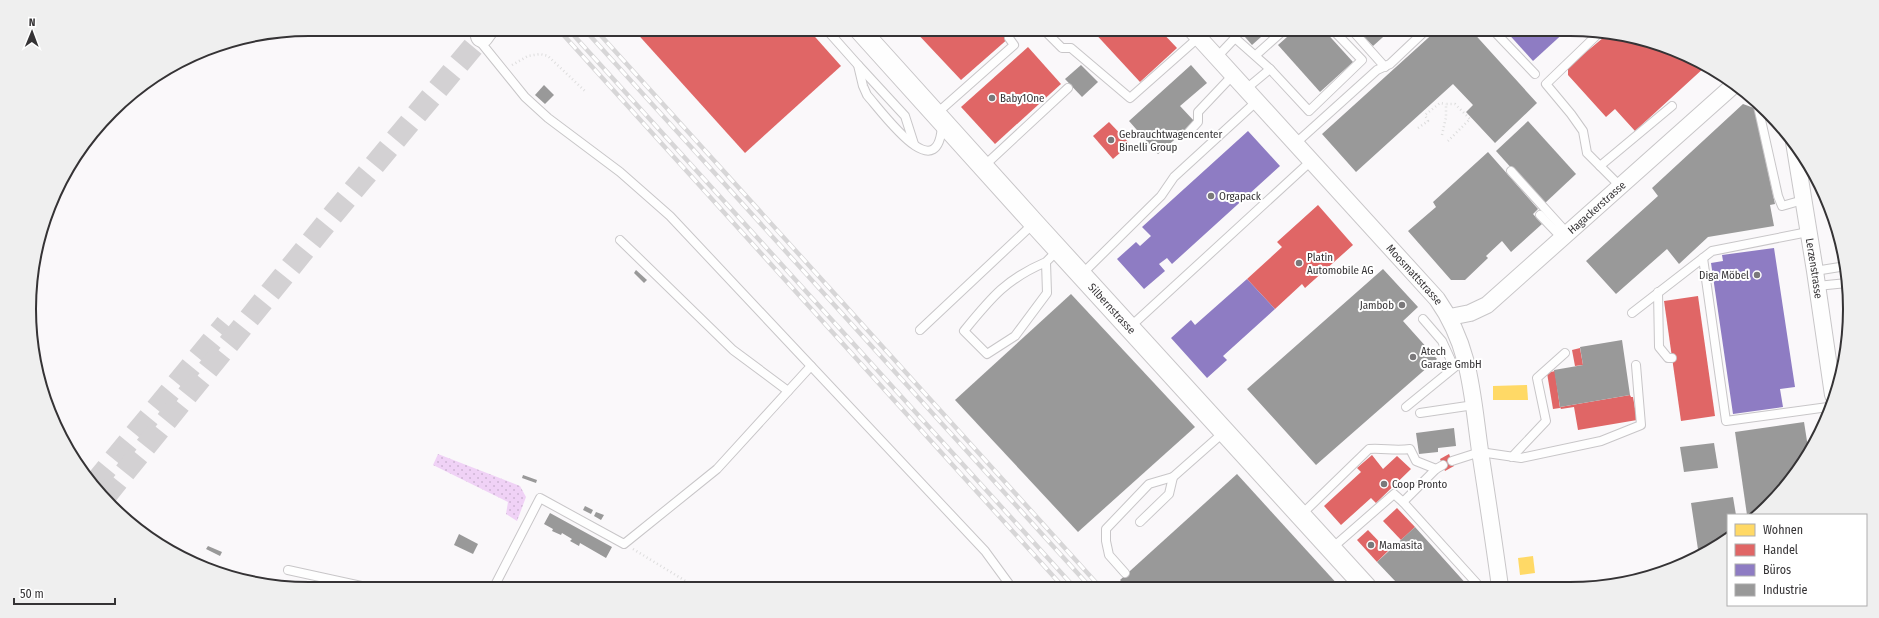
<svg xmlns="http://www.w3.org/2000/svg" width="1879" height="618" font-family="'Fira Sans Condensed',sans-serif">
<defs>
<pattern id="grass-dots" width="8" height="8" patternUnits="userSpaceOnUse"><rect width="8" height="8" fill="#f0d2f6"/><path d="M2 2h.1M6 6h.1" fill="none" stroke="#ceb5d4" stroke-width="1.8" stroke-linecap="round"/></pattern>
</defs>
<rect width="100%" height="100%" fill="#faf8fa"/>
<polygon fill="url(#grass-dots)" points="438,454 520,486 526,497 517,521 506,514 508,502 433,465"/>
<g fill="#ffd966">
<polygon points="1527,385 1528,400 1493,400 1493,386"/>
<polygon points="1533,556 1535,573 1520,575 1518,558"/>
</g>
<g fill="#e06666">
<polygon points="633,29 808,29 841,66 745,153"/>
<polygon points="913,29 1017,29 1018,30 961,80"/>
<polygon points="1091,29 1159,29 1177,48 1140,82"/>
<polygon points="1609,33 1625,34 1677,50 1706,66 1635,131 1615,109 1606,117 1568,75 1568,67"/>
<polygon points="1028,47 1061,84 995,144 961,107"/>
<polygon points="1109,122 1130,144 1113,159 1093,136"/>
<polygon points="1318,205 1353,245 1305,288 1302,284 1275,309 1247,279 1282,247 1277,242"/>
<polygon points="1698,296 1715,416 1681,421 1664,301"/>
<polygon points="1580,348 1583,365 1575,366 1572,350"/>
<polygon points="1555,371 1560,408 1553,409 1547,373"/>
<polygon points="1630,395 1631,397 1633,397 1637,420 1578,430 1574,407 1561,409 1560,407"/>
<polygon points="1449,454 1454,466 1445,471 1440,459"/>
<polygon points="1372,455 1383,469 1397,456 1411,469 1376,503 1371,498 1341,525 1324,506 1361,472 1357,468"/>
<polygon points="1397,508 1415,527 1401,540 1383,521"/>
<polygon points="1368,530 1388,551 1377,562 1357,540"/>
</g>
<g fill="#8e7cc3">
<polygon points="1504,29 1568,29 1533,61"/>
<polygon points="1248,131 1280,166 1172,264 1167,258 1159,264 1165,271 1144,289 1117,259 1136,242 1140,246 1151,236 1142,227"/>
<polygon points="1833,228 1836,228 1843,249 1836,250"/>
<polygon points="1774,248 1795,387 1780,389 1783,407 1733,414 1711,263 1723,261 1722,255"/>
<polygon points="1247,279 1275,309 1223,356 1227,360 1207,378 1171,338 1191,320 1195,325"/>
</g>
<g fill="#999">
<polygon points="1238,29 1270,29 1252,45"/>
<polygon points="1296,29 1323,29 1353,62 1320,92 1278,45"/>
<polygon points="1357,29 1392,29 1373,46"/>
<polygon points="1438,29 1470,29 1537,103 1495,143 1466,112 1473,105 1453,84 1356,172 1322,134"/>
<polygon points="1081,65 1098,82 1082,97 1065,79"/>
<polygon points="1191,65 1207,83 1180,106 1195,122 1158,154 1129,121"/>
<polygon points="544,85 554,95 545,104 535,95"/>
<polygon points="1743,104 1754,108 1775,204 1770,205 1774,226 1708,237 1679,264 1667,249 1616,294 1586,261 1658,196 1652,188"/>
<polygon points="1528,121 1576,174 1544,204 1496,151"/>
<polygon points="1488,152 1538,209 1533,214 1542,224 1511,252 1502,241 1486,256 1488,258 1465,280 1451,280 1408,231 1436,207 1433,202"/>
<polygon points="1383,269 1418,307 1403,321 1437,359 1316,465 1247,389"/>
<polygon points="636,270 647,280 644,283 634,273"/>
<polygon points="1071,294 1195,427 1078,532 955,400"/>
<polygon points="1622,340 1630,395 1560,407 1554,370 1583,365 1580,347"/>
<polygon points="1804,422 1809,454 1758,515 1747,515 1735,432"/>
<polygon points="1454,428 1456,446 1438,448 1438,452 1419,454 1416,433"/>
<polygon points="1714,443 1718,468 1684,472 1680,447"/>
<polygon points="1237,474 1340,587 1127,587 1120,580"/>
<polygon points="523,475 537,480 536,483 522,478"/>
<polygon points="1733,497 1736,515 1728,515 1728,537 1699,556 1691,503"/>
<polygon points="585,506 593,510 591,514 583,510"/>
<polygon points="596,512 604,515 601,520 594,516"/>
<polygon points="550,513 612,547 606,558 580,543 579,546 570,541 572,539 562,533 561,535 552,531 553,529 544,524"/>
<polygon points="1415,527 1469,587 1400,587 1396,582 1377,562"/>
<polygon points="459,534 478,544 473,554 454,545"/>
<polygon points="208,546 222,552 220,556 206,549"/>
</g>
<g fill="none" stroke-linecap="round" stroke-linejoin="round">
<g stroke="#d3d1d3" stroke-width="22" stroke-dasharray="22 11" stroke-linecap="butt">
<polyline points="93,485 226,324"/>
<polyline points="104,498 336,211 482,36"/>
</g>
<defs>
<g id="service">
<polyline points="470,29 525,97 548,118 620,172 670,216 985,551 1012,588"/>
<path d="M826 29 858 65 863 86 867 95C883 113 938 190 942 125"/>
<polyline points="1043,29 1062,48 1071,48 1130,98 1199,37"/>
<polyline points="1351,29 1385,67"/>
<polyline points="1492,29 1535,74"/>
<polyline points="1599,33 1546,84 1571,114 1583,131 1587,153 1620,186"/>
<polyline points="1256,55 1285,29"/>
<polyline points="1217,57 1235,38 1270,69"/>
<polyline points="858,65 905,116 914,144"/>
<polyline points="1246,89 1270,69 1309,111 1362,60 1332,29"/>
<polyline points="1757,102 1778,196 1782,206 1803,200"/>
<polyline points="936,114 1014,45 1009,38"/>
<polyline points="1188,133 1198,122 1198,112 1233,75"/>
<polyline points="1296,143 1377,70 1390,64 1427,29"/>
<polyline points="984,166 1068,88"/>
<polyline points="1600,166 1672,106"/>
<polyline points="1511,171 1567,233"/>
<polyline points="1540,215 1562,238"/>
<polyline points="620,240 733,350 788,391"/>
<polyline points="1703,258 1726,421 1828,407"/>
<path d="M1046 262C1006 279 991 298 964 331L987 354 1015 336 1047 293 1046 262 1058 250"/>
<polyline points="1815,271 1846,266"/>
<polyline points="1082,274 1161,196 1174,177 1257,101"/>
<polyline points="1817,286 1847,283"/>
<polyline points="1658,292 1659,347 1668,358 1672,358"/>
<polyline points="1632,313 1712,251 1808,232"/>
<polyline points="1423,319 1442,341 1454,367"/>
<polyline points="1130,327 1311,161"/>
<polyline points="920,330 1034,223"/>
<polyline points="1406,407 1466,358"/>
<polyline points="1420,413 1474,405"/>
<polyline points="1512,457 1546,421 1537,378 1565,353"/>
<polyline points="1452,461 1480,452 1521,458 1601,441 1641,425 1636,365"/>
<polyline points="1403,502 1480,587"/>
<path d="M1301 515 1369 449C1384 448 1394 451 1410 449L1416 461 1436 469"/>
<polyline points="1140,522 1169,494 1173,477 1224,432"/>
<polyline points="1331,549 1394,494 1403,502 1436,469 1443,465"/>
<polyline points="288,570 375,589"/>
<polyline points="1125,573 1109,555 1106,541 1106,529 1149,484 1173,477"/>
<polyline points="493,589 540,498 624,544 717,469 811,366"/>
</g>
<g id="minor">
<path id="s1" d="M1191 29 1437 299C1471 347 1472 395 1480 451 1487 497 1494 542 1500 587"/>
<path id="s2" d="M1794 142 1815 271 1833 395"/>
<path id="s3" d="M1450 317 1470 313 1487 305 1735 84"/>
</g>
<g id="tertiary">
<path id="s4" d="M859 29 1034 223 1366 587"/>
</g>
<polyline id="secondary" points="482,36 487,29"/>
</defs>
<use href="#service" stroke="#c8c6c8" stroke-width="10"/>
<use href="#minor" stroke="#c8c6c8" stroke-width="18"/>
<use href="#tertiary" stroke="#c8c6c8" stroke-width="22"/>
<use href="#secondary" stroke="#c8c6c8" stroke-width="24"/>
<g stroke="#ddd" stroke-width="2.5" stroke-dasharray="1 3" stroke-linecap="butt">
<polyline points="512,65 528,56 540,54 548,56 585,91"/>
<polyline points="1418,128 1428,121 1425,115 1440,103 1446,104"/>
<polyline points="1442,135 1446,117 1446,104 1455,104 1470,119 1448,141"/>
<polyline points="633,549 697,588"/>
</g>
<use href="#service" stroke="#fefefe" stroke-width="8"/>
<use href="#minor" stroke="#fefefe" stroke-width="16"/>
<use href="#tertiary" stroke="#fefefe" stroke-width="20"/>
<use href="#secondary" stroke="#fefefe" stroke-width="22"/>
<defs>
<g id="rail">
<polyline points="558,29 1064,588"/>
<polyline points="568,29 1075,588"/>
<polyline points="584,29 1091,588"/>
<polyline points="595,29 1101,588"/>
</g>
</defs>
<use href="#rail" stroke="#d7d6d7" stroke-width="4.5"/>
<use href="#rail" stroke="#fff" stroke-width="3" stroke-dasharray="9" stroke-linecap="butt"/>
</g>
<g fill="#7a787a" stroke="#fff" stroke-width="1.5">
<circle cx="992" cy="98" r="4"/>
<circle cx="1111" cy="140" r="4"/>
<circle cx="1211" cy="196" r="4"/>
<circle cx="1299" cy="263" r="4"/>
<circle cx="1757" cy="275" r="4"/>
<circle cx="1402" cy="305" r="4"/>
<circle cx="1413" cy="357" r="4"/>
<circle cx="1384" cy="484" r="4"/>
<circle cx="1371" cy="545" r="4"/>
</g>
<g text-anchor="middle" stroke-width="4" stroke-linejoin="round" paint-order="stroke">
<g font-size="11" fill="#353335" stroke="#fff" text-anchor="start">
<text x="1000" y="102">Baby1One</text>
<text x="1119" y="138">Gebrauchtwagencenter<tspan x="1119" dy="13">Binelli Group</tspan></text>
<text x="1219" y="200">Orgapack</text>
<text x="1307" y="261">Platin<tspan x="1307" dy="13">Automobile AG</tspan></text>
<text x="1749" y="279" text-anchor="end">Diga Möbel</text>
<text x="1394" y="309" text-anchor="end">Jambob</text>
<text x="1421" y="355">Atech<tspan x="1421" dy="13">Garage GmbH</tspan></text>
<text x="1392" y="488">Coop Pronto</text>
<text x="1379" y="549">Mamasita</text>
</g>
<g font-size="11" fill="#353335" stroke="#fff">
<text dy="4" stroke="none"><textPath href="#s3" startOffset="186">Hagackerstrasse</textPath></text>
<text dy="4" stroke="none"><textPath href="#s2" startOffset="128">Lerzenstrasse</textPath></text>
<text dy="4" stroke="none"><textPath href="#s1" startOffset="332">Moosmattstrasse</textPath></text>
<text dy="4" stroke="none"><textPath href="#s4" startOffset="377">Silbernstrasse</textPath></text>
</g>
</g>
<path d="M0 0H1879V618H0ZM309 36H1570A273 273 0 0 1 1843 309V309A273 273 0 0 1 1570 582H309A273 273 0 0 1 36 309V309A273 273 0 0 1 309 36Z" fill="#efefef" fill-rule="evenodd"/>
<path fill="none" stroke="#353335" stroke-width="2" d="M309 36H1570A273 273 0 0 1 1843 309V309A273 273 0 0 1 1570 582H309A273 273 0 0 1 36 309V309A273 273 0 0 1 309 36Z"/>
<rect x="1727" y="514" width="140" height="92" fill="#ffffff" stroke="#aeadae"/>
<rect x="1735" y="524" width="20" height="12" fill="#ffd966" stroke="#aeadae"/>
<text x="1763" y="534" font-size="12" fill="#353335">Wohnen</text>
<rect x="1735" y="544" width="20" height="12" fill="#e06666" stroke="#aeadae"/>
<text x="1763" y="554" font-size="12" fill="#353335">Handel</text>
<rect x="1735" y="564" width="20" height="12" fill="#8e7cc3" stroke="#aeadae"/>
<text x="1763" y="574" font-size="12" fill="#353335">Büros</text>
<rect x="1735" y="584" width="20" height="12" fill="#999999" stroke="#aeadae"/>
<text x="1763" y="594" font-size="12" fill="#353335">Industrie</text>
<g transform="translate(32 32) rotate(1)" stroke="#ffffff" stroke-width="3" paint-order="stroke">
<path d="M0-3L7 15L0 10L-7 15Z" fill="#353335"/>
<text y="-6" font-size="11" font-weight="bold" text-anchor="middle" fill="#353335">N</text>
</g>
<path d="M14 598v6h101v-6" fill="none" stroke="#353335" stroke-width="2"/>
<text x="20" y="598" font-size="12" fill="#353335" stroke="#ffffff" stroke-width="3" paint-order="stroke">50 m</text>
</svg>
